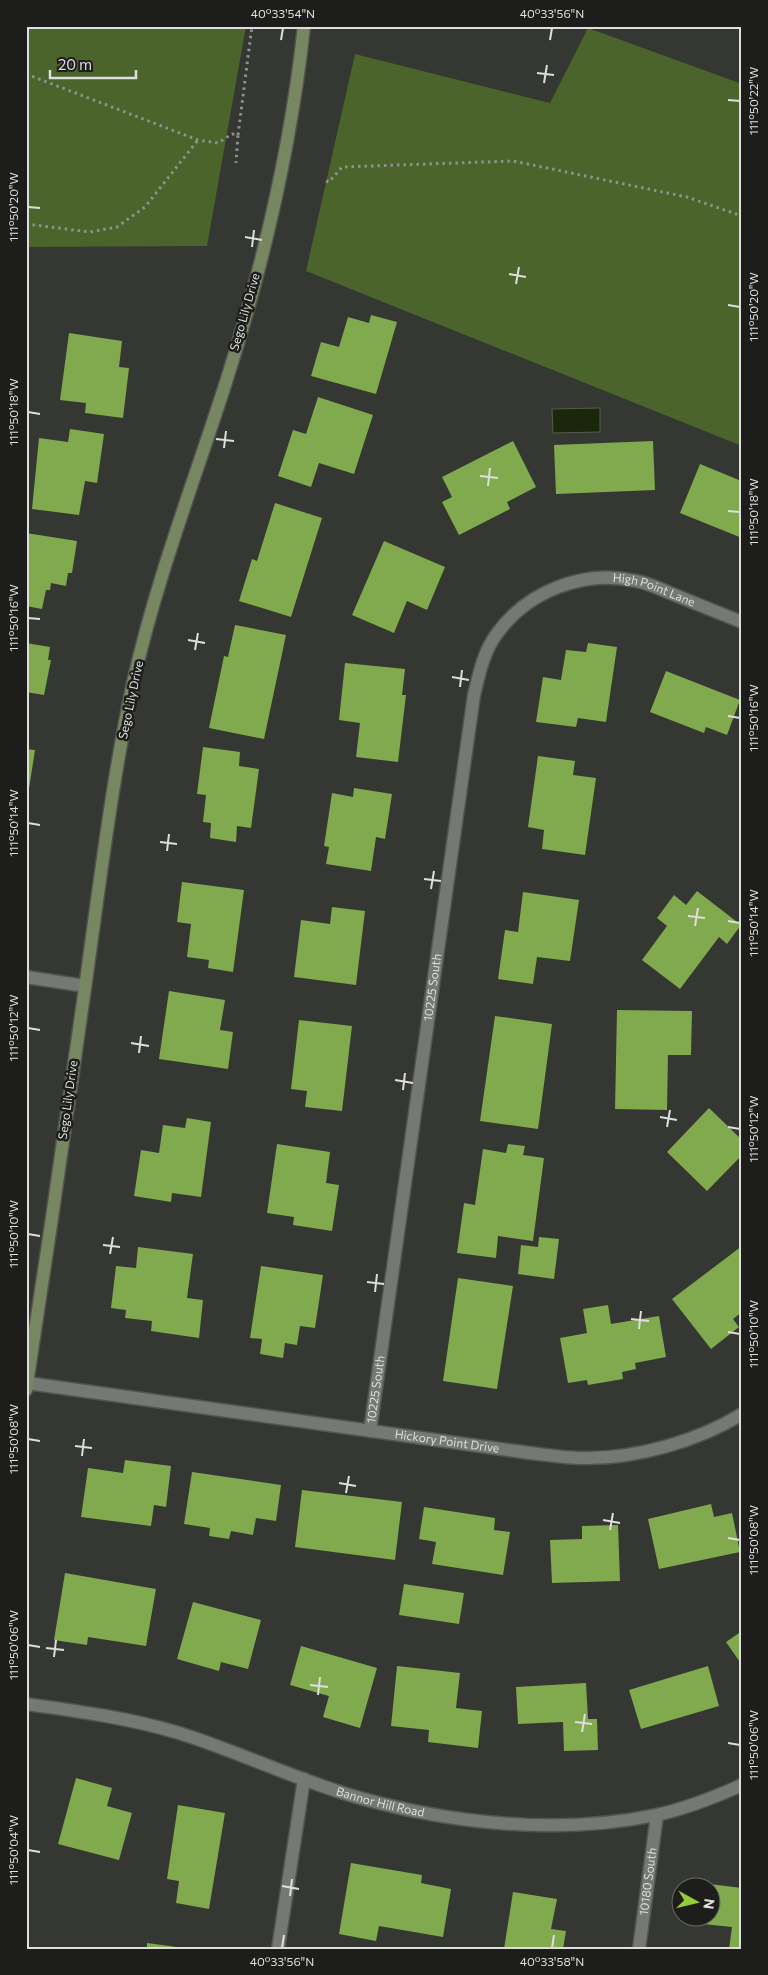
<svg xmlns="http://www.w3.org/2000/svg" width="768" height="1975" font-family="Commissioner,sans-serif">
<rect width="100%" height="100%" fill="#343732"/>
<g fill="#4b642b">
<polygon points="26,26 246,26 207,246 26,247"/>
<polygon points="588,28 742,84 742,446 306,271 355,54 550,103"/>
</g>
<polygon fill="#1b270a" stroke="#565e49" points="600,408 600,432 553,433 552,409"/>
<g fill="#81a94d">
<polygon points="371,315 397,322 376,394 311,376 321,342 339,347 348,317 369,323"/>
<polygon points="69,333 122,341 119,367 129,368 123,418 85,413 86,403 60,400"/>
<polygon points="318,397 373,415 354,474 319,463 311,487 278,476 293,430 306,434"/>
<polygon points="70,429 104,434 97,483 85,481 79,515 32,509 39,438 68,442"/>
<polygon points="513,441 536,487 507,502 510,509 459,535 442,502 452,497 442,477"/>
<polygon points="653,441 655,490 556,494 554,445"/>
<polygon points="700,464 739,480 742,475 742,538 680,513"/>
<polygon points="275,503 322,518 291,617 239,601 252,559 257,561"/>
<polygon points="26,533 77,541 72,573 68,573 66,586 51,583 50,590 46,590 42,609 26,606"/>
<polygon points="384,541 445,567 427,610 407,601 394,633 352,615"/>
<polygon points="235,625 286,635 264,739 209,728 224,656 228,657"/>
<polygon points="26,643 50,647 48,660 51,660 44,695 26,692"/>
<polygon points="588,643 617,647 606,722 578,718 576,727 536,722 543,677 561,680 566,650 586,652"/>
<polygon points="345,663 405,669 402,695 406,695 398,762 356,757 360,723 339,720"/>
<polygon points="666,671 740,700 727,735 706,727 704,733 650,712"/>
<polygon points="203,747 240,752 239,766 259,769 251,828 237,826 236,842 210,838 211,823 203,822 206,795 197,794"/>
<polygon points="26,749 35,750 28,795 26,795"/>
<polygon points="538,756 575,761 573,775 596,778 585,855 542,849 544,830 528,827"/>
<polygon points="354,788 392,794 385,839 376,837 371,871 326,864 329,847 324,846 332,793 353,797"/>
<polygon points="182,882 244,890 233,972 208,968 209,960 187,957 191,924 177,922"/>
<polygon points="697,891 741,925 727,944 719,937 680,989 642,960 667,926 657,918 674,895 686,905"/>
<polygon points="523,892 579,900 570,961 537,957 533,984 498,979 505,930 518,932"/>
<polygon points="332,907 365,911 356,985 294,977 301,920 330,924"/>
<polygon points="169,991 225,1000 220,1030 233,1032 228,1069 159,1059"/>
<polygon points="617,1010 692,1011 691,1055 668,1055 667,1110 615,1109"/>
<polygon points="495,1016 552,1024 538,1129 480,1121"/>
<polygon points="299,1020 352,1026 342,1111 305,1107 307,1091 291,1089"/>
<polygon points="709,1108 742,1140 742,1155 707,1191 667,1152"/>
<polygon points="187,1118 211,1122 201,1197 172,1193 171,1202 134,1196 141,1150 159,1153 163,1125 185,1128"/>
<polygon points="277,1144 330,1152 326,1183 339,1185 332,1231 293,1225 294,1217 267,1213"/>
<polygon points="508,1144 525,1146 523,1155 544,1158 533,1241 498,1236 496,1258 457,1253 464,1203 475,1205 483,1149 506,1153"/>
<polygon points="539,1237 559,1239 554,1279 518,1274 521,1245 538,1247"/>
<polygon points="742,1246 742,1312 733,1319 739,1327 711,1349 672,1299"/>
<polygon points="138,1247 193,1254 187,1298 203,1300 199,1338 151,1331 152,1321 125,1318 126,1310 111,1308 116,1266 136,1268"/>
<polygon points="261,1266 323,1275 315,1328 300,1326 297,1345 285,1343 283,1358 260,1354 262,1339 250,1338"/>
<polygon points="458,1278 513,1286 497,1389 443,1381"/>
<polygon points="608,1305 611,1324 659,1316 666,1357 635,1363 636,1369 622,1372 623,1379 588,1385 587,1380 568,1383 560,1338 587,1333 583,1309"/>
<polygon points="125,1460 171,1466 166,1507 154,1505 151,1526 81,1517 88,1468 123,1473"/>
<polygon points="192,1472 281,1485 276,1521 256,1518 253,1535 231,1531 229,1539 209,1536 210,1528 184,1524"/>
<polygon points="302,1490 402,1502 395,1560 295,1547"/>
<polygon points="711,1504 714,1517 732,1513 740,1552 659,1569 648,1519"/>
<polygon points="424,1507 495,1518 494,1530 510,1532 503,1575 432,1564 436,1542 419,1539"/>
<polygon points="618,1525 620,1581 552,1583 550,1540 582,1539 582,1526"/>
<polygon points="65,1573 156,1589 146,1646 88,1637 87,1645 54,1640"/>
<polygon points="404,1584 464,1593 459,1624 399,1615"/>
<polygon points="193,1602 261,1620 248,1669 221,1662 219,1671 177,1659"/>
<polygon points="742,1631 742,1665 726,1642"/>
<polygon points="301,1646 377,1668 360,1728 323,1717 329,1696 290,1685"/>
<polygon points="397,1666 460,1673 456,1708 482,1711 478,1748 428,1742 429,1730 391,1726"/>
<polygon points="708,1666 719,1706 641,1729 629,1690"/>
<polygon points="586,1683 588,1719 597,1719 598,1750 564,1751 563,1722 518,1724 516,1687"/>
<polygon points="76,1778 112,1788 107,1806 132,1813 119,1860 58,1844"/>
<polygon points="178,1805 225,1813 209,1909 176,1903 179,1881 167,1879"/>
<polygon points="351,1863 422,1875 421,1883 451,1889 443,1937 379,1926 376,1941 339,1934"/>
<polygon points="709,1884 742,1888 742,1949 729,1949 732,1927 703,1924 704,1918 710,1918 710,1888 708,1888"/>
<polygon points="513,1892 557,1899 551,1929 566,1931 563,1949 504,1949"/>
<polygon points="147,1943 184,1948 184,1949 147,1949"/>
</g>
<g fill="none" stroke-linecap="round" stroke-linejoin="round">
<defs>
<g id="street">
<polyline points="26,977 85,986"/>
<path id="s1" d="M27 1383 530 1453C547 1455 566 1458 583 1458 636 1459 698 1441 742 1414"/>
<path id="s2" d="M370 1431 474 695C479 675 483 653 496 635 527 591 584 569 636 581 649 583 662 590 675 595 697 604 719 613 742 622"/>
<path id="s3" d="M26 1704C77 1711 129 1718 179 1733 240 1752 298 1781 360 1798 454 1824 560 1835 656 1815 685 1809 715 1797 742 1785"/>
<polyline points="278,1949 304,1779"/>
<path id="s4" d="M639 1949 657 1815"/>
</g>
<path id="secondary" d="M26 1390C47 1254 67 1117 86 981 100 881 112 781 133 683 156 580 194 482 226 382 263 266 291 147 304 26"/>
</defs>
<use href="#street" stroke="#525451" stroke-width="15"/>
<use href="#secondary" stroke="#525451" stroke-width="15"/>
<g stroke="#8f918e" stroke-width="3" stroke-dasharray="2.5 4" stroke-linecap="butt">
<polyline points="26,74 198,140 218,143 232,134 238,135 236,163"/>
<polyline points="238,135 252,26"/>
<polyline points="326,181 329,182 342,167 513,161 687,197 742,216"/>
<polyline points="26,224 90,232 117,227 145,207 198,140"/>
</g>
<use href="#street" stroke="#757873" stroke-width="12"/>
<use href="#secondary" stroke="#778762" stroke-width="12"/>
</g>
<path fill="none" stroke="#dedfdd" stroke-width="2" d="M281 40 283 28M550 40 552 28M537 73 554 75M544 83 547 65M728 100 740 101M28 207 40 208M245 237 262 240M252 247 254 230M509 274 526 277M516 284 519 267M728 305 740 307M28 412 40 414M216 439 234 441M224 448 226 431M480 476 498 478M488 486 490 468M728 511 740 512M28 618 40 619M188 640 205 643M195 650 198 633M452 677 469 680M460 687 462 670M728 716 740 718M28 823 40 825M160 842 177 844M167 851 169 834M424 879 441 881M431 889 434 871M688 916 705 918M728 921 740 923M695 926 698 908M28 1028 40 1030M131 1043 149 1046M139 1053 141 1036M395 1080 413 1083M403 1090 405 1073M660 1117 677 1120M667 1127 670 1110M728 1127 740 1129M28 1234 40 1236M103 1245 120 1247M110 1254 113 1237M367 1282 384 1284M375 1292 377 1274M631 1319 649 1321M639 1329 641 1311M728 1332 740 1334M28 1439 40 1441M75 1446 92 1448M82 1456 84 1439M339 1483 356 1486M346 1493 349 1476M603 1520 620 1523M610 1530 613 1513M728 1538 740 1540M28 1645 40 1647M46 1648 64 1650M54 1657 56 1640M310 1685 328 1687M318 1695 320 1677M575 1722 592 1724M582 1732 585 1714M728 1743 740 1745M28 1850 40 1852M282 1886 299 1889M290 1896 292 1879M282 1948 284 1935M552 1948 554 1935"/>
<g text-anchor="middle" stroke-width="5" stroke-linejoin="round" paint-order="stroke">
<g font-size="12" fill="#dedfdd" stroke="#1d1e1c">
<text transform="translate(245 312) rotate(-74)" y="4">Sego Lily Drive</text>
<text dy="4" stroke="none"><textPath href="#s2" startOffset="986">High Point Lane</textPath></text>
<text transform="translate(131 700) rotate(-78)" y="4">Sego Lily Drive</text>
<text dy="4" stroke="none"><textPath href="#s2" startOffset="448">10225 South</textPath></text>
<text transform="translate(68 1100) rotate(-82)" y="4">Sego Lily Drive</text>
<text dy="4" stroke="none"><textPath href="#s2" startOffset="42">10225 South</textPath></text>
<text dy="4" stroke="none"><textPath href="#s1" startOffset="424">Hickory Point Drive</textPath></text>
<text dy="4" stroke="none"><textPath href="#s3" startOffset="369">Bannor Hill Road</textPath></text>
<text dy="4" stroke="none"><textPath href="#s4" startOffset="68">10180 South</textPath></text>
</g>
</g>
<rect width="768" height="1975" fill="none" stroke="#1d1e1c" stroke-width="55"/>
<g transform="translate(696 1902) rotate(98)"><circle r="24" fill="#1d1e1c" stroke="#6a6b69"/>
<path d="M0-4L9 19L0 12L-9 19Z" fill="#93cc3d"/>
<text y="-8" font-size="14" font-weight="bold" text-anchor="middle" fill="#dedfdd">N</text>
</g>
<path d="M50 70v8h86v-8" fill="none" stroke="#dedfdd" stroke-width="2.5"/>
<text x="58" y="70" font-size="15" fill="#dedfdd" stroke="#1d1e1c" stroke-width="4" paint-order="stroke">20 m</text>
<rect x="28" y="28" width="712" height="1920" fill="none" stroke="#dedfdd" stroke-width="2"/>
<g font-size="12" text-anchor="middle" fill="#dedfdd">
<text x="283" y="18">40°33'54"N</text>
<text x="552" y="18">40°33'56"N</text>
<text transform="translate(754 101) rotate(-90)" y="4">111°50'22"W</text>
<text transform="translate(14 207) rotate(-90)" y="4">111°50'20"W</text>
<text transform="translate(754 307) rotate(-90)" y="4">111°50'20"W</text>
<text transform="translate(14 412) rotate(-90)" y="4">111°50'18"W</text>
<text transform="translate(754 512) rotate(-90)" y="4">111°50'18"W</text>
<text transform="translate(14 618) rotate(-90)" y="4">111°50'16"W</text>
<text transform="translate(754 718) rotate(-90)" y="4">111°50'16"W</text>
<text transform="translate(14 823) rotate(-90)" y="4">111°50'14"W</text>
<text transform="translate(754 923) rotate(-90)" y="4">111°50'14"W</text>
<text transform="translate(14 1028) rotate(-90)" y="4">111°50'12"W</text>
<text transform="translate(754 1129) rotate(-90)" y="4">111°50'12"W</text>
<text transform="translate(14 1234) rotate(-90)" y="4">111°50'10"W</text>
<text transform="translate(754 1334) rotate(-90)" y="4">111°50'10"W</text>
<text transform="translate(14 1439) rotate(-90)" y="4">111°50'08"W</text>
<text transform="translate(754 1540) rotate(-90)" y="4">111°50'08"W</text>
<text transform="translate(14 1645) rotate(-90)" y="4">111°50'06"W</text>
<text transform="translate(754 1745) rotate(-90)" y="4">111°50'06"W</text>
<text transform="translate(14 1850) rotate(-90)" y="4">111°50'04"W</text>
<text x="282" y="1966">40°33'56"N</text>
<text x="552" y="1966">40°33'58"N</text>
</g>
</svg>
